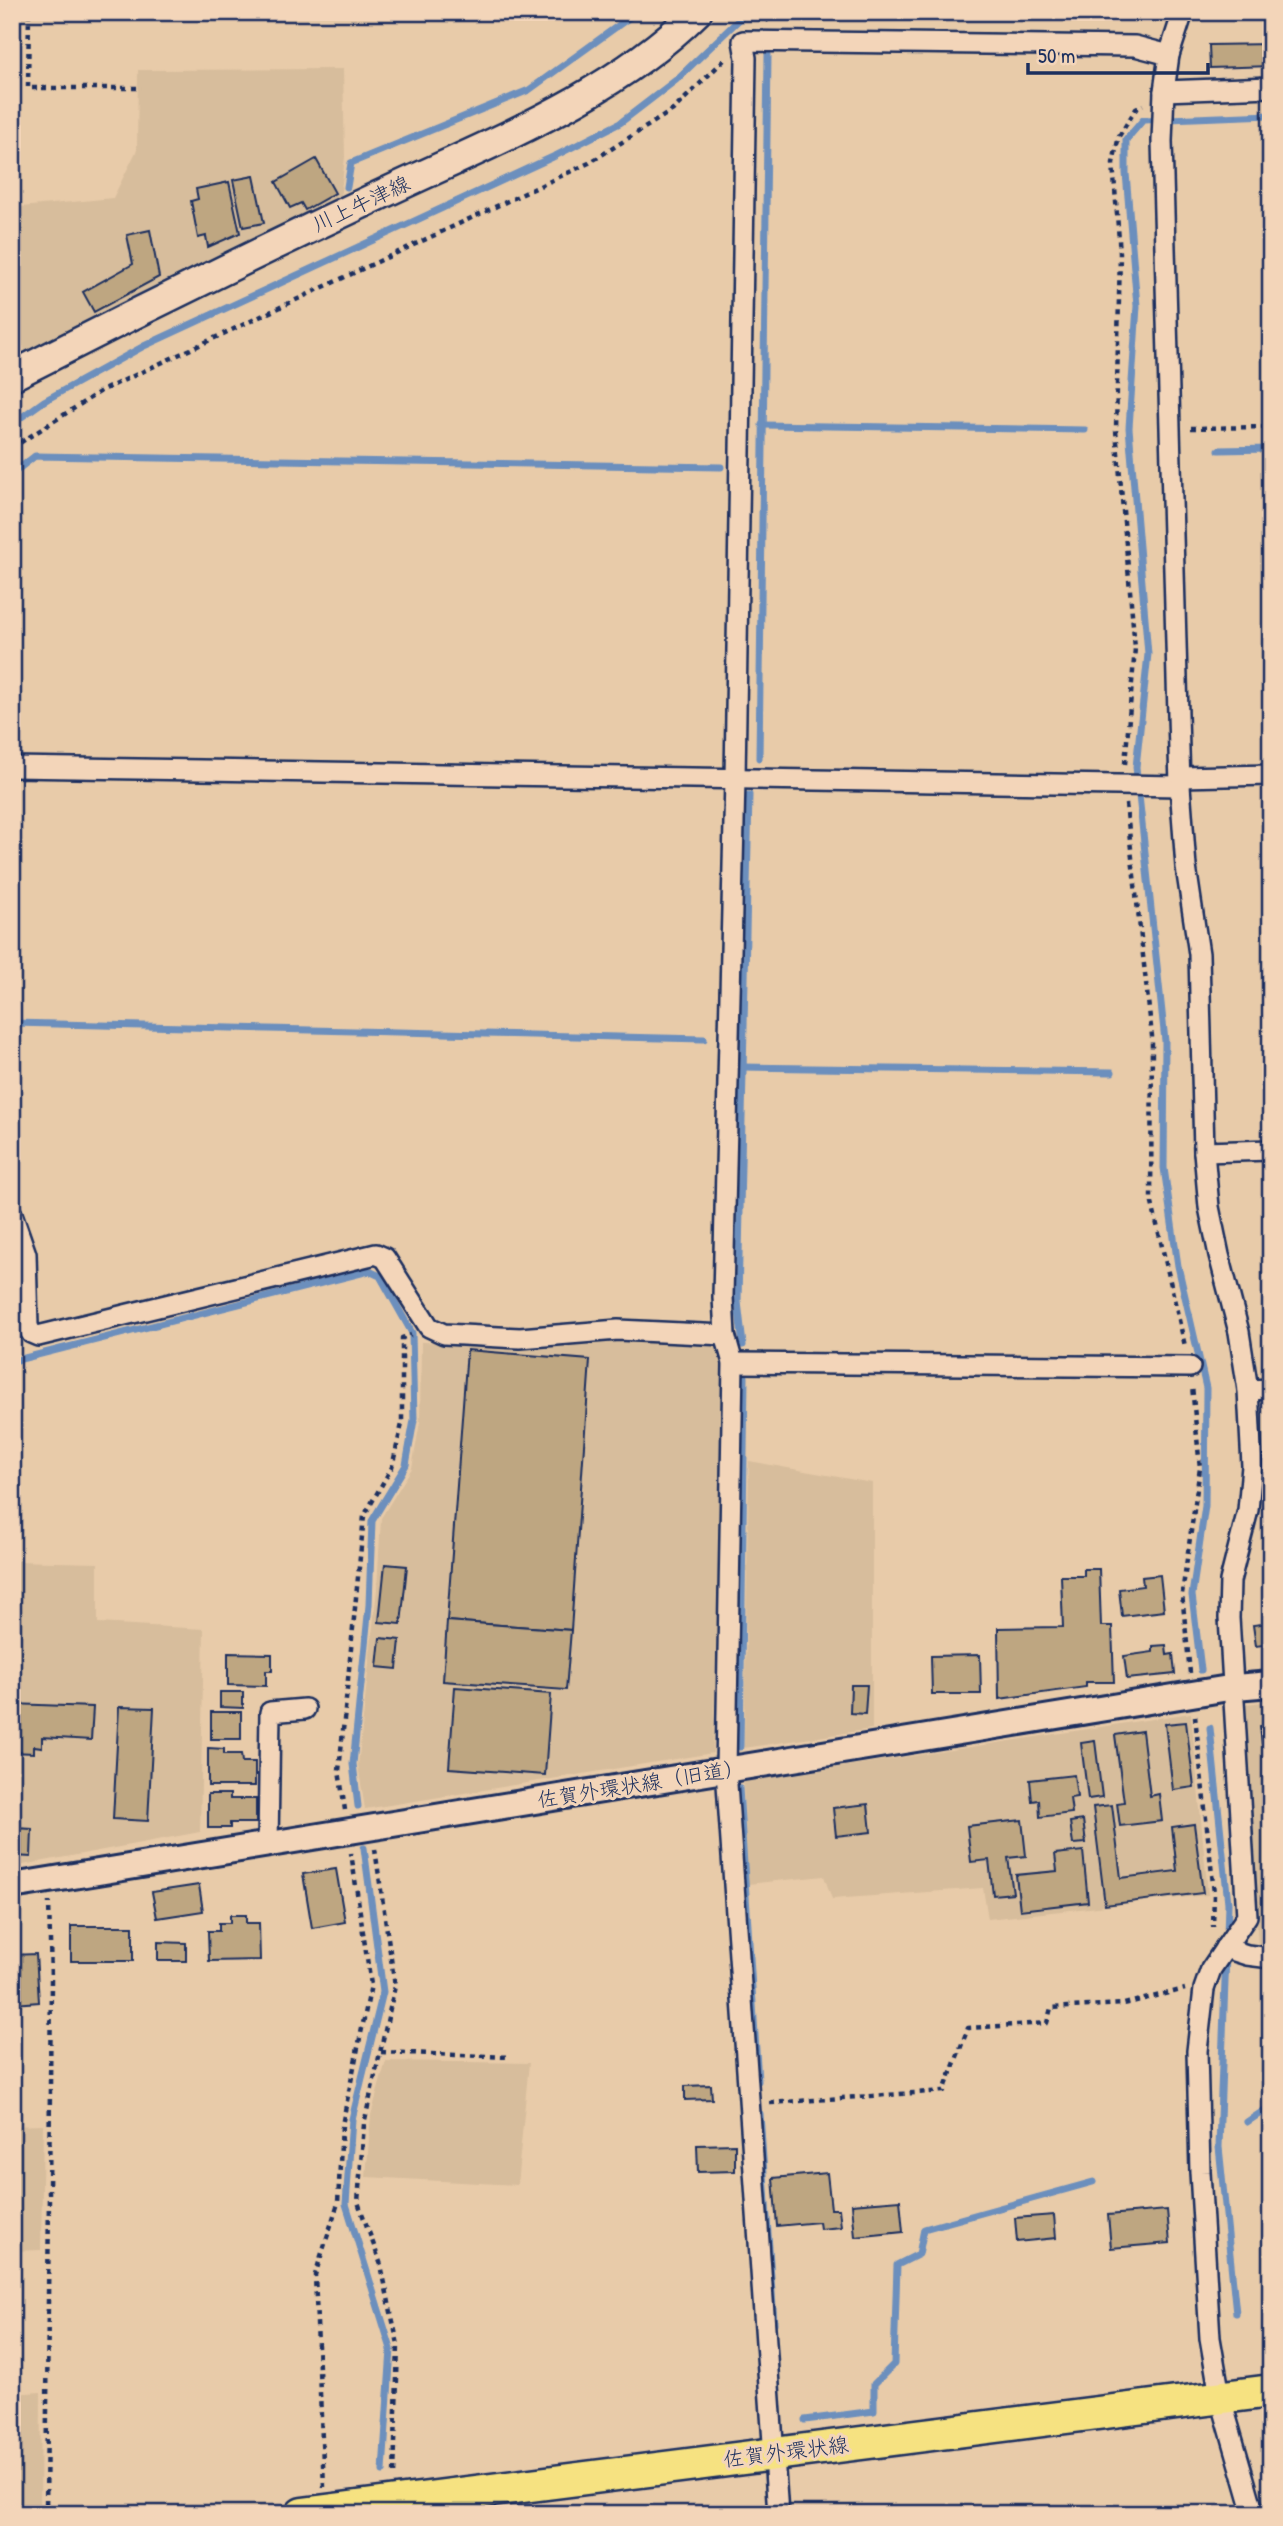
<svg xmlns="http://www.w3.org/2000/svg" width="1283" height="2526" font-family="'Patrick Hand','Klee One',sans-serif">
<rect width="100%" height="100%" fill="#e8cba9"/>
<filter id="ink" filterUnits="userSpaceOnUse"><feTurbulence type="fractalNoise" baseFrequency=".0143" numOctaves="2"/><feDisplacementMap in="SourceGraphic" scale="14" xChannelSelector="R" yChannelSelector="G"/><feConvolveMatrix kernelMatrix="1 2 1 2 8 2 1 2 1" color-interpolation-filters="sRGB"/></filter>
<g filter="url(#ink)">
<g fill="#d7bd9c">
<polygon points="343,69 345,157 340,199 25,353 12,300 12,256 20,252 21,207 113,198 137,150 138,70"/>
<polygon points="618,1340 716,1345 725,1359 713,1753 365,1809 358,1765 377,1589 381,1518 412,1468 420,1422 421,1342 523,1345"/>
<polygon points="749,1461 872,1483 872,1729 744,1748"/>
<polygon points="12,1561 98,1563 98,1623 204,1629 200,1832 12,1867"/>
<polygon points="1271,1701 1271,1949 1258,1949 1246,1704"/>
<polygon points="1191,1713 1208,1895 988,1919 983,1888 832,1899 824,1876 748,1884 743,1782"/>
<polygon points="386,2061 529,2063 517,2185 366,2177 371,2115"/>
<polygon points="43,2125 41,2250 12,2251 12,2126"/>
<polygon points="41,2392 40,2514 12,2514 12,2394"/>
</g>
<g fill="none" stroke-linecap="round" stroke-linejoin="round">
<g stroke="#6c8fbd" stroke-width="7">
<polyline points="347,187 351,163 529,90 637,12"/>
<polyline points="12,424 44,401 144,346 555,156 620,123 676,80 747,12"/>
<polyline points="762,425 1085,430"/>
<polyline points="1219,450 1271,449"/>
<polyline points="12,474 35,456 721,467"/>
<polyline points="759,758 768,55"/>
<polyline points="12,1023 704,1039"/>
<polyline points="743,1067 1112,1072"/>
<polyline points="12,1345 13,1361 369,1271 380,1276 412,1333 414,1420 406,1465 372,1521 369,1605 353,1764 358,1806"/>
<polyline points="743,1345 738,1302 749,795"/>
<polyline points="1201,1670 1192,1595 1205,1506 1206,1388 1178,1266 1164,1168 1165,1041 1136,767 1148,654 1129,428 1137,306 1126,173 1126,140 1143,120 1271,115"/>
<polyline points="1210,1728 1228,1903 1227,1936"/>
<polyline points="740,1747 745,1377"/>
<polyline points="739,1788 758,2081"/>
<polyline points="364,1848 383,1992 352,2119 346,2204 391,2349 383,2471"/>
<polyline points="1226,1954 1219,2147 1236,2313"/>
<polyline points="760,2114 774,2323"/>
<polyline points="1247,2122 1271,2106"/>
<polyline points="805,2420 874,2411 874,2384 894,2364 897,2265 919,2254 924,2229 1093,2182"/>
<polyline points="1270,2477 1271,2482"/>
</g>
</g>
<g fill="#bea681" stroke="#1b2f5e" stroke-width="2">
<polygon points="1271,44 1271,66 1210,68 1209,45"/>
<polygon points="316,159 335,193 305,210 301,203 290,208 276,182"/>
<polygon points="254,176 264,223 243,227 233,180"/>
<polygon points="229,182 240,233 208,247 206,236 198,238 191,201 198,199 196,189"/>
<polygon points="150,230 159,277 94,312 83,292 133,264 127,235"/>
<polygon points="467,1350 590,1360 571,1630 447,1621"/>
<polygon points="385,1564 407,1566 401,1624 379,1622"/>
<polygon points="1084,1569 1099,1569 1101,1626 1112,1626 1114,1682 1086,1682 1086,1687 999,1699 998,1628 1063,1627 1061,1576 1084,1576"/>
<polygon points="1160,1575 1164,1611 1122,1616 1119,1589 1143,1586 1142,1577"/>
<polygon points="447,1621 571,1630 566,1690 443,1681"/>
<polygon points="1269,1623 1271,1644 1256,1646 1253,1625"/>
<polygon points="380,1638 400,1640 397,1669 377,1667"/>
<polygon points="1166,1645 1167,1655 1173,1654 1175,1674 1127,1679 1124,1656 1153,1652 1153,1646"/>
<polygon points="228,1653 272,1654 272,1671 266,1671 266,1686 228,1685"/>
<polygon points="980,1655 981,1694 932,1694 931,1656"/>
<polygon points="851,1685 867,1685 865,1714 850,1713"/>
<polygon points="455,1687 551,1694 545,1775 449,1768"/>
<polygon points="220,1692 243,1692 243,1708 220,1707"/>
<polygon points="12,1704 93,1707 91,1740 42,1737 42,1747 34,1746 34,1753 12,1752"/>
<polygon points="119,1707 154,1708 148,1821 113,1819"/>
<polygon points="1271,1709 1271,1742 1262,1743 1260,1726 1268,1725 1266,1710"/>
<rect x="211" y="1712" width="30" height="27"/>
<polygon points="1186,1722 1194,1787 1173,1790 1165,1724"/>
<polygon points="1142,1731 1150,1796 1159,1794 1162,1821 1120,1826 1117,1803 1124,1802 1115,1735"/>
<polygon points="1095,1741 1102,1797 1088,1799 1081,1743"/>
<polygon points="208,1748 224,1749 224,1754 241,1754 242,1762 255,1762 255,1786 208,1786"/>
<polygon points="1074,1775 1077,1797 1070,1798 1072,1813 1040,1817 1039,1800 1032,1801 1030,1780"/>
<polygon points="1271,1788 1271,1821 1269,1822 1265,1789"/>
<polygon points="208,1794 230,1794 230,1799 256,1799 256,1823 230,1823 230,1828 208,1828"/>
<polygon points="868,1804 871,1832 836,1836 833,1808"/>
<polygon points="1112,1805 1121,1878 1177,1871 1172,1827 1194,1824 1203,1893 1105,1905 1093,1807"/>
<polygon points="1022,1820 1026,1856 1008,1858 1013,1893 993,1895 989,1860 971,1862 967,1826"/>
<polygon points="1083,1820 1086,1843 1073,1844 1070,1822"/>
<polygon points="16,1828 32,1829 31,1857 15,1856"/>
<polygon points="1083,1851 1088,1902 1020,1910 1016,1875 1057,1871 1055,1854"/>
<polygon points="336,1869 345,1922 312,1928 303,1874"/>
<polygon points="199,1885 203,1911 157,1918 152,1892"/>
<polygon points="230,1915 246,1915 246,1923 259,1923 260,1960 209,1961 208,1931 219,1931 219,1923 230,1923"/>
<rect x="71" y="1926" width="62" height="35"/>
<polygon points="158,1942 186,1943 186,1961 158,1961"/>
<polygon points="36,1954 39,2002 14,2004 12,1955"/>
<polygon points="1265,2048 1271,2048 1271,2081 1266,2081"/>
<polygon points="711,2085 712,2099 685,2100 685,2086"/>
<polygon points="735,2144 735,2171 698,2172 697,2145"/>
<polygon points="827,2173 831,2209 839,2209 841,2227 820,2229 819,2222 777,2226 773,2178"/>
<polygon points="900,2200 903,2232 855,2237 852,2204"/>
<polygon points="1167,2210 1170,2243 1111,2248 1108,2215"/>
<polygon points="1054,2215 1056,2238 1017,2242 1015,2218"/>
<polygon points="707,2509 707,2514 666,2514 666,2511"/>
</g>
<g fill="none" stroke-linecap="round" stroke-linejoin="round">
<defs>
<g id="minor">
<polyline points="1183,12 1169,55 1164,91 1162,141 1180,786 1186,867 1199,954 1204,1152 1209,1207 1219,1255 1239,1332 1248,1390 1252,1466 1248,1510 1230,1581 1229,1618 1247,1916 1211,1969 1204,1989 1197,2051 1200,2172 1210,2338 1220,2396 1254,2514"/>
<polyline points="1164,91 1271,87"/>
<polyline points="12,767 1180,786"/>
<polyline points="1181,777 1271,775"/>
<polyline points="1204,1152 1271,1150"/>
<polyline points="12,1214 26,1254 28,1326 31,1333 38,1336 376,1254 385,1258 429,1327 444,1334 520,1338 618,1330 725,1335"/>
<polyline points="733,1363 1190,1367"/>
<polyline points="1248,1390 1271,1389"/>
<polyline points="268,1845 270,1712 305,1709"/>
<polyline points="1225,1948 1247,1955 1271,1958"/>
<polyline points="778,2514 726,1770 733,1363 725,1335 723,1297 735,779 746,58 743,41 1135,46 1169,55"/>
</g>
<polyline id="tertiary" points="12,1886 1235,1687 1271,1684"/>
<path id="secondary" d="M12 376C133 314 255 254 378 196 487 144 609 99 697 12"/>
<polyline id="primary" points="302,2514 1271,2391"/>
</defs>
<use href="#minor" stroke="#1b2f5e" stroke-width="24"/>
<use href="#tertiary" stroke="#1b2f5e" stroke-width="30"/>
<use href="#secondary" stroke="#1b2f5e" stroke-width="33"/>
<use href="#primary" stroke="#1b2f5e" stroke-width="37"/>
<g stroke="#1b2f5e" stroke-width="4.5" stroke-dasharray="5 5" stroke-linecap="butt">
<polyline points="29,12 28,88 142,88"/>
<polyline points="766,21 776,12"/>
<polyline points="1191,428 1271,427"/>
<polyline points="12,448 101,391 589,163 673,110 726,58"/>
<polyline points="1125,764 1135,648 1116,430 1120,253 1113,163 1119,136 1136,109 1143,105"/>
<polyline points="1126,804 1152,1036 1151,1199 1185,1346"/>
<polyline points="1190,1673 1182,1594 1200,1468 1192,1386"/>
<polyline points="1195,1716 1214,1893 1213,1927"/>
<polyline points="345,1810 339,1771 364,1516 392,1467 402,1424 402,1338 411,1335"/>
<polyline points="375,1849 395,1986 364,2124 358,2202 381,2265 398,2345 394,2476"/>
<polyline points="381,2052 510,2057"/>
<polyline points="770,2103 944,2091 968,2028 1047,2023 1051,2008 1124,2004 1185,1989"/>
<polyline points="324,2487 315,2275 338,2203 342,2125 371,1985 351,1853"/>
<polyline points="46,2514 51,1979 49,1902"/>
</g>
<use href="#minor" stroke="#f3d5b9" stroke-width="19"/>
<use href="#tertiary" stroke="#f3d5b9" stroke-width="24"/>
<use href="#secondary" stroke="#f3d5b9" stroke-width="28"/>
<use href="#primary" stroke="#f6e281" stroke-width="32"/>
</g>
</g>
<g text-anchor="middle" stroke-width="6" stroke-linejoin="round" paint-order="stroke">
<g font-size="21" fill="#1b2f5e" stroke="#f3d5b9">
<text transform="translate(361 204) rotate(-25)" y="7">川上牛津線</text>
<text transform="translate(641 1784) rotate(-9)" y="7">佐賀外環状線（旧道）</text>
<text transform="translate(786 2452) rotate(-7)" y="7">佐賀外環状線</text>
</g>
</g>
<rect width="1283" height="2526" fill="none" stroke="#f3d5b9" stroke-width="42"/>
<rect x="21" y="21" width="1241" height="2484" fill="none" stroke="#1b2f5e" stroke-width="2.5" filter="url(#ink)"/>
<path d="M1028 63v10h180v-10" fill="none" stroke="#1b2f5e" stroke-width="3.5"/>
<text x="1038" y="63" font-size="21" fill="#1b2f5e" stroke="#f3d5b9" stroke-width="5" paint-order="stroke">50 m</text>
</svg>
